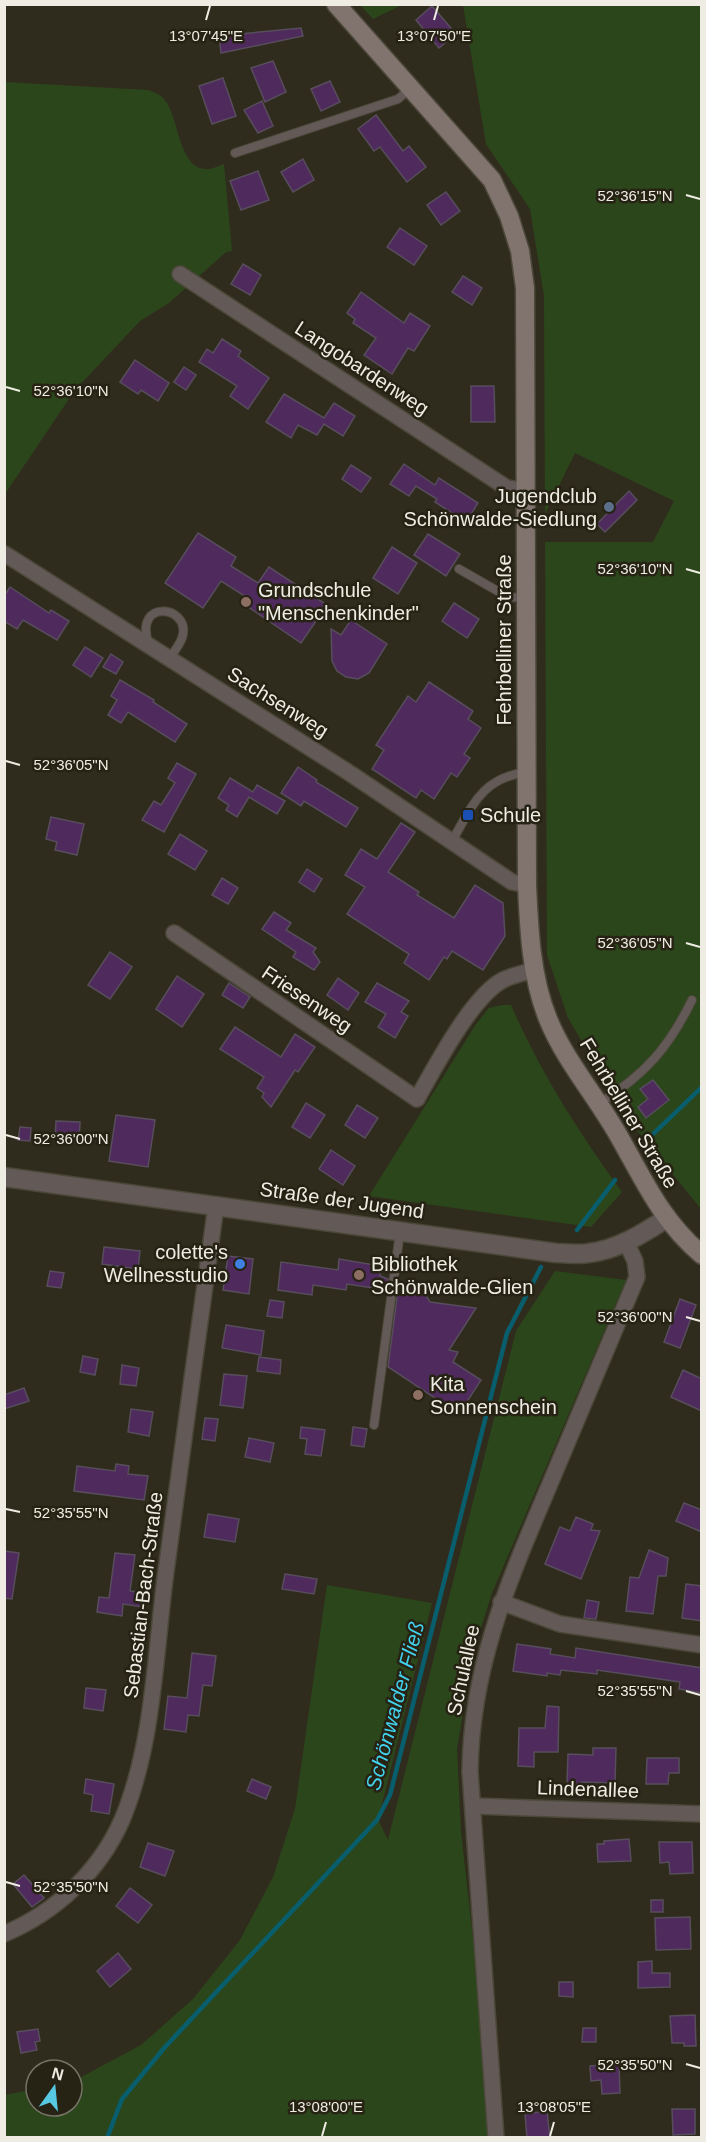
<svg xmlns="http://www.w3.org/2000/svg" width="706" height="2142" font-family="Arial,sans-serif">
<rect width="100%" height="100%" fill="#302c1d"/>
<g fill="#2c461b">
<polygon points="360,5 402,5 373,19"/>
<polygon points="463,5 701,5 701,1209 628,1119 568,1018 547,955 545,542 653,542 674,501 575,453 545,514 544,296 530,209 486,144"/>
<path d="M5 82 148 90C153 92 160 94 164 99 179 116 178 167 205 169 211 170 218 166 224 164L232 251 226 252 169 303 140 321 75 390 5 494Z"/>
<path d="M502 1005H511C540 1072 579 1133 622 1192L591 1227 369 1196 476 1024 489 1008Z"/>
<polygon points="555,1271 626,1280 492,1593 473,1653 457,1749 461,1831 495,2137 5,2138 5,2095 36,2089 36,2106 72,2106 72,2082 141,2045 193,1999 240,1940 273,1877 295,1809 327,1585 432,1603 378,1820 388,1840 516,1331"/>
</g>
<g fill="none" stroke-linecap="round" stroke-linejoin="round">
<g stroke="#085e6d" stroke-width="4.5">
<polyline points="652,1135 702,1087"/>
<polyline points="577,1230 615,1180"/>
<polyline points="107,2138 122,2099 165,2047 377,1820 390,1795 507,1333 541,1267"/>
</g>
</g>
<g fill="#4f2a5d" stroke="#574d5c" stroke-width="1.5">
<polygon points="432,6 456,34 439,48 416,20"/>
<polygon points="301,28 303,36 221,53 219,36"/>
<polygon points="273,61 286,92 265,102 251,68"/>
<polygon points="223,78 236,116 212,124 199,86"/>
<polygon points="330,81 340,102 321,111 311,89"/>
<polygon points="262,101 273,126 258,133 244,110"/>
<polygon points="376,115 403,151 409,146 426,167 407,182 380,147 374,151 358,129"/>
<polygon points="303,159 314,180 293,192 281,172"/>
<polygon points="258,171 269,200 241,210 230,181"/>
<polygon points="446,192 460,211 441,225 427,205"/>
<polygon points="400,228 427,246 414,265 387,247"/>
<polygon points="243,264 261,275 250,295 231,284"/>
<polygon points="463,276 482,288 472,305 452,292"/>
<polygon points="361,292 404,323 410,313 430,326 414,351 408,348 392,374 364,355 376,338 353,323 355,319 347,313"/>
<polygon points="222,339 241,351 238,356 269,378 248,409 230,396 237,386 199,362 207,349 213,353"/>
<polygon points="135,360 169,383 158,401 141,390 138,394 120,382"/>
<polygon points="184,367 196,375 186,390 174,382"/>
<polygon points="471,386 494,386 495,422 471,422"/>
<polygon points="284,394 324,418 334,403 355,416 343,436 324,424 317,435 298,425 291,438 266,422"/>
<polygon points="404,464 435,485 439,478 478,503 466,522 435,502 437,499 416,486 409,496 390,484"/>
<polygon points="351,465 371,478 361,492 342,479"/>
<polygon points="629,491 637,500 605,532 597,524"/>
<polygon points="198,533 236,557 231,566 258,583 269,567 327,605 301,643 244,604 248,598 221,581 203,608 165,583"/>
<polygon points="428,534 460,554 446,576 414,555"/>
<polygon points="392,547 417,563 398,594 373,578"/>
<polygon points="10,587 49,613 51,610 69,621 57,640 23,620 17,629 4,621 4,596"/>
<polygon points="454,603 479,619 467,638 442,621"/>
<polygon points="351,620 387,644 369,673 358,679 346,677 337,671 332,661 331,629 341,635"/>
<polygon points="85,647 103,658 91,677 73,665"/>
<polygon points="111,654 123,662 116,674 103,667"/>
<polygon points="120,680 154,700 153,702 187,724 175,742 128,712 121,723 108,715 117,700 111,696"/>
<polygon points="429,682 473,711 468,719 481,728 464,754 470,758 457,777 451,773 434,799 421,790 416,798 372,769 384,750 376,745 408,696 416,702"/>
<polygon points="177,763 196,774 164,832 142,820 154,801 161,805 175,783 168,778"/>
<polygon points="298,767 317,780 316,782 358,808 346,827 304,801 301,806 281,793"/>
<polygon points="230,778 253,792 257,785 285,801 277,814 249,797 237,817 226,810 229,805 218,798"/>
<polygon points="51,817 84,824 77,855 55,850 57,842 46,839"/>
<polygon points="401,823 415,832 388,872 419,892 417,895 454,918 475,885 503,903 505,936 483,970 452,951 447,959 444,957 429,980 404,963 409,954 347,914 365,887 345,875 361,849 377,859"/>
<polygon points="180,834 207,851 195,870 168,854"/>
<polygon points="307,869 322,879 314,892 299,882"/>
<polygon points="222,878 238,888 228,904 212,895"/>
<polygon points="274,912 291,923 286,930 316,948 313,952 320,962 314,970 293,957 296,952 262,929"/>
<polygon points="110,952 132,967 110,999 88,985"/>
<polygon points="177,976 204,994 182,1027 156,1009"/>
<polygon points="338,978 359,993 348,1010 327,995"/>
<polygon points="229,983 250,997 243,1008 222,995"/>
<polygon points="377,983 409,1001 401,1012 408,1016 395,1038 378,1027 386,1014 365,1002"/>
<polygon points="235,1027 281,1057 295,1034 315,1047 298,1072 295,1070 271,1107 262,1097 264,1093 257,1088 264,1077 220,1049"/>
<polygon points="653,1080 669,1100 646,1118 638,1107 648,1099 640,1089"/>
<polygon points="306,1103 325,1115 310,1138 292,1127"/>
<polygon points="357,1105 378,1118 365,1138 345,1125"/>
<polygon points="116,1115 155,1120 148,1167 109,1161"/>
<polygon points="56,1121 80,1122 79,1143 55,1141"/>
<polygon points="20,1127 31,1128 30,1141 18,1140"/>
<polygon points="331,1150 355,1166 343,1185 319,1169"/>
<polygon points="104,1247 140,1251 138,1269 102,1264"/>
<polygon points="228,1256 253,1259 249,1294 223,1290"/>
<polygon points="339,1259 381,1266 380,1276 388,1279 386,1290 347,1284 346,1290 313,1285 312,1295 278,1290 281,1262 338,1270"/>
<polygon points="50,1271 64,1273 61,1288 47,1286"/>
<polygon points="399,1282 421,1288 430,1302 476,1308 449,1350 458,1352 453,1362 481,1380 459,1414 388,1367"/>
<polygon points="680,1299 696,1305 680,1348 664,1342"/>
<polygon points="270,1300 284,1302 282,1318 267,1316"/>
<polygon points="226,1325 264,1331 261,1355 222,1348"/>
<polygon points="83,1356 98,1359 95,1375 80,1372"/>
<polygon points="259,1357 281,1360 280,1374 257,1371"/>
<polygon points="122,1365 139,1368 136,1386 120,1384"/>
<polygon points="683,1370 702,1379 702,1411 671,1397"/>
<polygon points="224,1374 247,1376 243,1408 220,1405"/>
<polygon points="24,1388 29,1401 4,1409 4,1395"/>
<polygon points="131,1409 153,1412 149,1436 128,1432"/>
<polygon points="205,1418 218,1419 215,1441 202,1439"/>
<polygon points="301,1427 325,1430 321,1456 305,1454 307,1439 300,1438"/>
<polygon points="353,1427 367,1429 364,1447 351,1445"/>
<polygon points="249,1438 274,1443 270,1462 245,1457"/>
<polygon points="116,1464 129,1466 128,1474 148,1476 144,1500 74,1491 77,1466 115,1471"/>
<polygon points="684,1503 702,1510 702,1532 676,1521"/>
<polygon points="208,1514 239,1519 235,1542 204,1537"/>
<polygon points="576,1517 593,1524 591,1530 600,1531 581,1579 545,1564 560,1527 570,1531"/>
<polygon points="649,1550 668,1558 666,1576 658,1576 653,1614 626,1611 630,1577 639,1578"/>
<polygon points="4,1551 19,1553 12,1599 4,1598"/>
<polygon points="115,1553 135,1555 130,1591 145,1593 143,1607 123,1604 122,1616 97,1612 99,1597 109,1598"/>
<polygon points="285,1574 317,1579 314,1594 282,1589"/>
<polygon points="686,1584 702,1586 702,1621 682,1618"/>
<polygon points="587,1600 599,1602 596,1619 584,1618"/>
<polygon points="517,1644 551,1649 550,1654 575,1658 576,1648 702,1668 702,1693 679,1689 680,1682 597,1670 597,1674 561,1670 560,1675 547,1673 547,1676 513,1671"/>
<polygon points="192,1653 216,1656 212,1686 203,1685 199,1716 188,1715 186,1732 164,1729 168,1696 187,1698"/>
<polygon points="86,1688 106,1690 103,1711 84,1708"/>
<polygon points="547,1706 559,1707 558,1752 534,1752 534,1767 518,1766 519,1728 545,1728"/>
<polygon points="593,1748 616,1748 615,1783 581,1782 581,1784 567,1784 568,1754 593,1755"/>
<polygon points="647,1758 679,1758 679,1773 669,1773 668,1784 646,1784"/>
<polygon points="86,1779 114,1784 109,1814 91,1811 93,1795 84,1793"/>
<polygon points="252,1779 271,1787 266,1799 247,1791"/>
<polygon points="629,1839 631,1861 598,1862 597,1844 604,1844 604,1841"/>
<polygon points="659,1842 692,1842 693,1873 670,1874 669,1862 660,1863"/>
<polygon points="148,1843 174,1851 165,1876 140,1867"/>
<polygon points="24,1875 44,1898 32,1907 13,1884"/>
<polygon points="130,1888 152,1905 138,1923 116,1906"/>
<rect x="651" y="1900" width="12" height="12"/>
<polygon points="690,1917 691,1949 656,1950 655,1918"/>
<polygon points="118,1953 131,1969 110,1987 97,1971"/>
<polygon points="652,1961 652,1973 670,1973 670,1987 638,1988 638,1962"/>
<polygon points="559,1982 573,1982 573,1997 559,1996"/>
<polygon points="695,2015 696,2046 684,2046 684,2043 672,2043 670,2016"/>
<polygon points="583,2028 596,2028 596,2042 582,2042"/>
<polygon points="38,2029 40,2041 35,2042 37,2050 21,2053 17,2032"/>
<polygon points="619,2064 620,2093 602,2094 601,2080 591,2081 590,2066"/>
<polygon points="672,2109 695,2109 695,2134 673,2135"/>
<polygon points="547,2111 550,2138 527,2138 525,2114"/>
</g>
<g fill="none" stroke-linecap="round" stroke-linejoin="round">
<defs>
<g id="service">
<polyline points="235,153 398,99 410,89"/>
<polyline points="459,569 508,597 525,598"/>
<path d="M148 642C135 599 188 606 183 634 182 643 174 651 169 659"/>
<path d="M452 841C473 805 481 779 526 772"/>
<path d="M600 1103C645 1074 668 1049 692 1000"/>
<polyline points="374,1425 400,1232"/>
</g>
<g id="minor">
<polyline points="180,274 507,488 525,491"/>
<polyline points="5,554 351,774 512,882 527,885"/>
<path d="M174 933 417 1099C435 1067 472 996 503 980 513 975 524 973 534 970"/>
<polyline points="501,1602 560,1624 702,1645"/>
<polyline points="473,1806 702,1814"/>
<path d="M4 1934C56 1912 99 1872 122 1820 153 1746 155 1658 165 1579 181 1455 199 1330 216 1206"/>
<path d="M496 2138 470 1772C471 1664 511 1576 552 1479 580 1411 609 1344 637 1277L635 1261 626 1242"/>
</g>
<path id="tertiary" d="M4 1177 556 1253C567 1253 579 1255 589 1253 617 1250 644 1233 667 1218"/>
<path id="secondary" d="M336 4 492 180 509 216 520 251 525 288 527 885C529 929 531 977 548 1019 566 1063 599 1099 621 1140 646 1184 662 1221 702 1255"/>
</defs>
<use href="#service" stroke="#4b4739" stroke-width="10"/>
<use href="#minor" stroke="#4b4739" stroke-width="18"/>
<use href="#tertiary" stroke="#4b4739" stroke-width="21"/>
<use href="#secondary" stroke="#4b4739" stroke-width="21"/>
<use href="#service" stroke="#635a57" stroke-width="8"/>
<use href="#minor" stroke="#635a57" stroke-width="15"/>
<use href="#tertiary" stroke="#635a57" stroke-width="18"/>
<use href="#secondary" stroke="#81746f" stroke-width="18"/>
</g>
<path fill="none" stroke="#efede3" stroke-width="2" d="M206 20 210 6M434 20 438 6M686 195 700 199M6 387 20 391M686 569 700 573M6 761 20 765M686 943 700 947M6 1135 20 1139M686 1317 700 1321M6 1509 20 1512M686 1691 700 1695M6 1882 20 1886M686 2064 700 2068M322 2136 326 2122M550 2136 554 2122"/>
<circle fill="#5c6f8a" stroke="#262214" stroke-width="2" cx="609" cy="507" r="6"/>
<g fill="#8d6e63" stroke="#262214" stroke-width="2">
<circle cx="246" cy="602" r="6"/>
<circle cx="359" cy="1275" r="6"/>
<circle cx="418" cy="1395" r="6"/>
</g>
<rect fill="#1a4fb4" stroke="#262214" stroke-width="2" x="462" y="809" width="12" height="12" rx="3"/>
<circle fill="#3f7fe0" stroke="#262214" stroke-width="2" cx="240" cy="1264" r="6"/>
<g text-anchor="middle" stroke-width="5" stroke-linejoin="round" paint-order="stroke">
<g font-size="20" fill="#efede3" stroke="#262214">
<text transform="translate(362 368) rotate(33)" y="7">Langobardenweg</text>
<text transform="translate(504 640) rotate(-90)" y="7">Fehrbelliner Straße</text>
<text transform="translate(278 702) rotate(32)" y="7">Sachsenweg</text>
<text transform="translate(307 999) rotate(34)" y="7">Friesenweg</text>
<text transform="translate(629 1113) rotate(59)" y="7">Fehrbelliner Straße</text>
<text transform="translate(342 1200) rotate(8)" y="7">Straße der Jugend</text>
<text transform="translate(143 1595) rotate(-83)" y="7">Sebastian-Bach-Straße</text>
<text transform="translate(463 1670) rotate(-78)" y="7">Schulallee</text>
<text transform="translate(588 1789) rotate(2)" y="7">Lindenallee</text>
</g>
<g font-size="20" fill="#efede3" stroke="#262214" text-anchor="start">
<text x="597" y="503" text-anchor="end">Jugendclub<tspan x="597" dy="23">Schönwalde-Siedlung</tspan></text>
<text x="258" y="597">Grundschule<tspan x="258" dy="23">"Menschenkinder"</tspan></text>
<text x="480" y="822">Schule</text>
<text x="228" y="1259" text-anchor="end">colette's<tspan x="228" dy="23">Wellnesstudio</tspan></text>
<text x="371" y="1271">Bibliothek<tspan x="371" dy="23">Schönwalde-Glien</tspan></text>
<text x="430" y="1391">Kita<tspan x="430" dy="23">Sonnenschein</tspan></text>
</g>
<g font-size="21" font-style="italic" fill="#42d2ee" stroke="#262214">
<text transform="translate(395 1706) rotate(-75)" y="7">Schönwalder Fließ</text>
</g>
</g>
<g font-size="15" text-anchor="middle" fill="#efede3" stroke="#262214" stroke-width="5" stroke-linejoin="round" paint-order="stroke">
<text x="206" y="41">13°07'45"E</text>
<text x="434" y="41">13°07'50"E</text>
<text x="635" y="201">52°36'15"N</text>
<text x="71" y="396">52°36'10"N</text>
<text x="635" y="574">52°36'10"N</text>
<text x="71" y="770">52°36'05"N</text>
<text x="635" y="948">52°36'05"N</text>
<text x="71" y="1144">52°36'00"N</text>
<text x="635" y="1322">52°36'00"N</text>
<text x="71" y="1518">52°35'55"N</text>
<text x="635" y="1696">52°35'55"N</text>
<text x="71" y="1892">52°35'50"N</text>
<text x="635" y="2070">52°35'50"N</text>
<text x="326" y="2112">13°08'00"E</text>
<text x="554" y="2112">13°08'05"E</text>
</g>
<rect width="706" height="2142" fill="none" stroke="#efede3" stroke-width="12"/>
<g transform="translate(54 2088) rotate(15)"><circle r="28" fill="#262214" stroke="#767367" stroke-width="1.5"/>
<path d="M0-4.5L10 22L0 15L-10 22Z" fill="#58c9e3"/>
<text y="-9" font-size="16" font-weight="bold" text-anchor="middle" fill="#efede3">N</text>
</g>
</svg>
